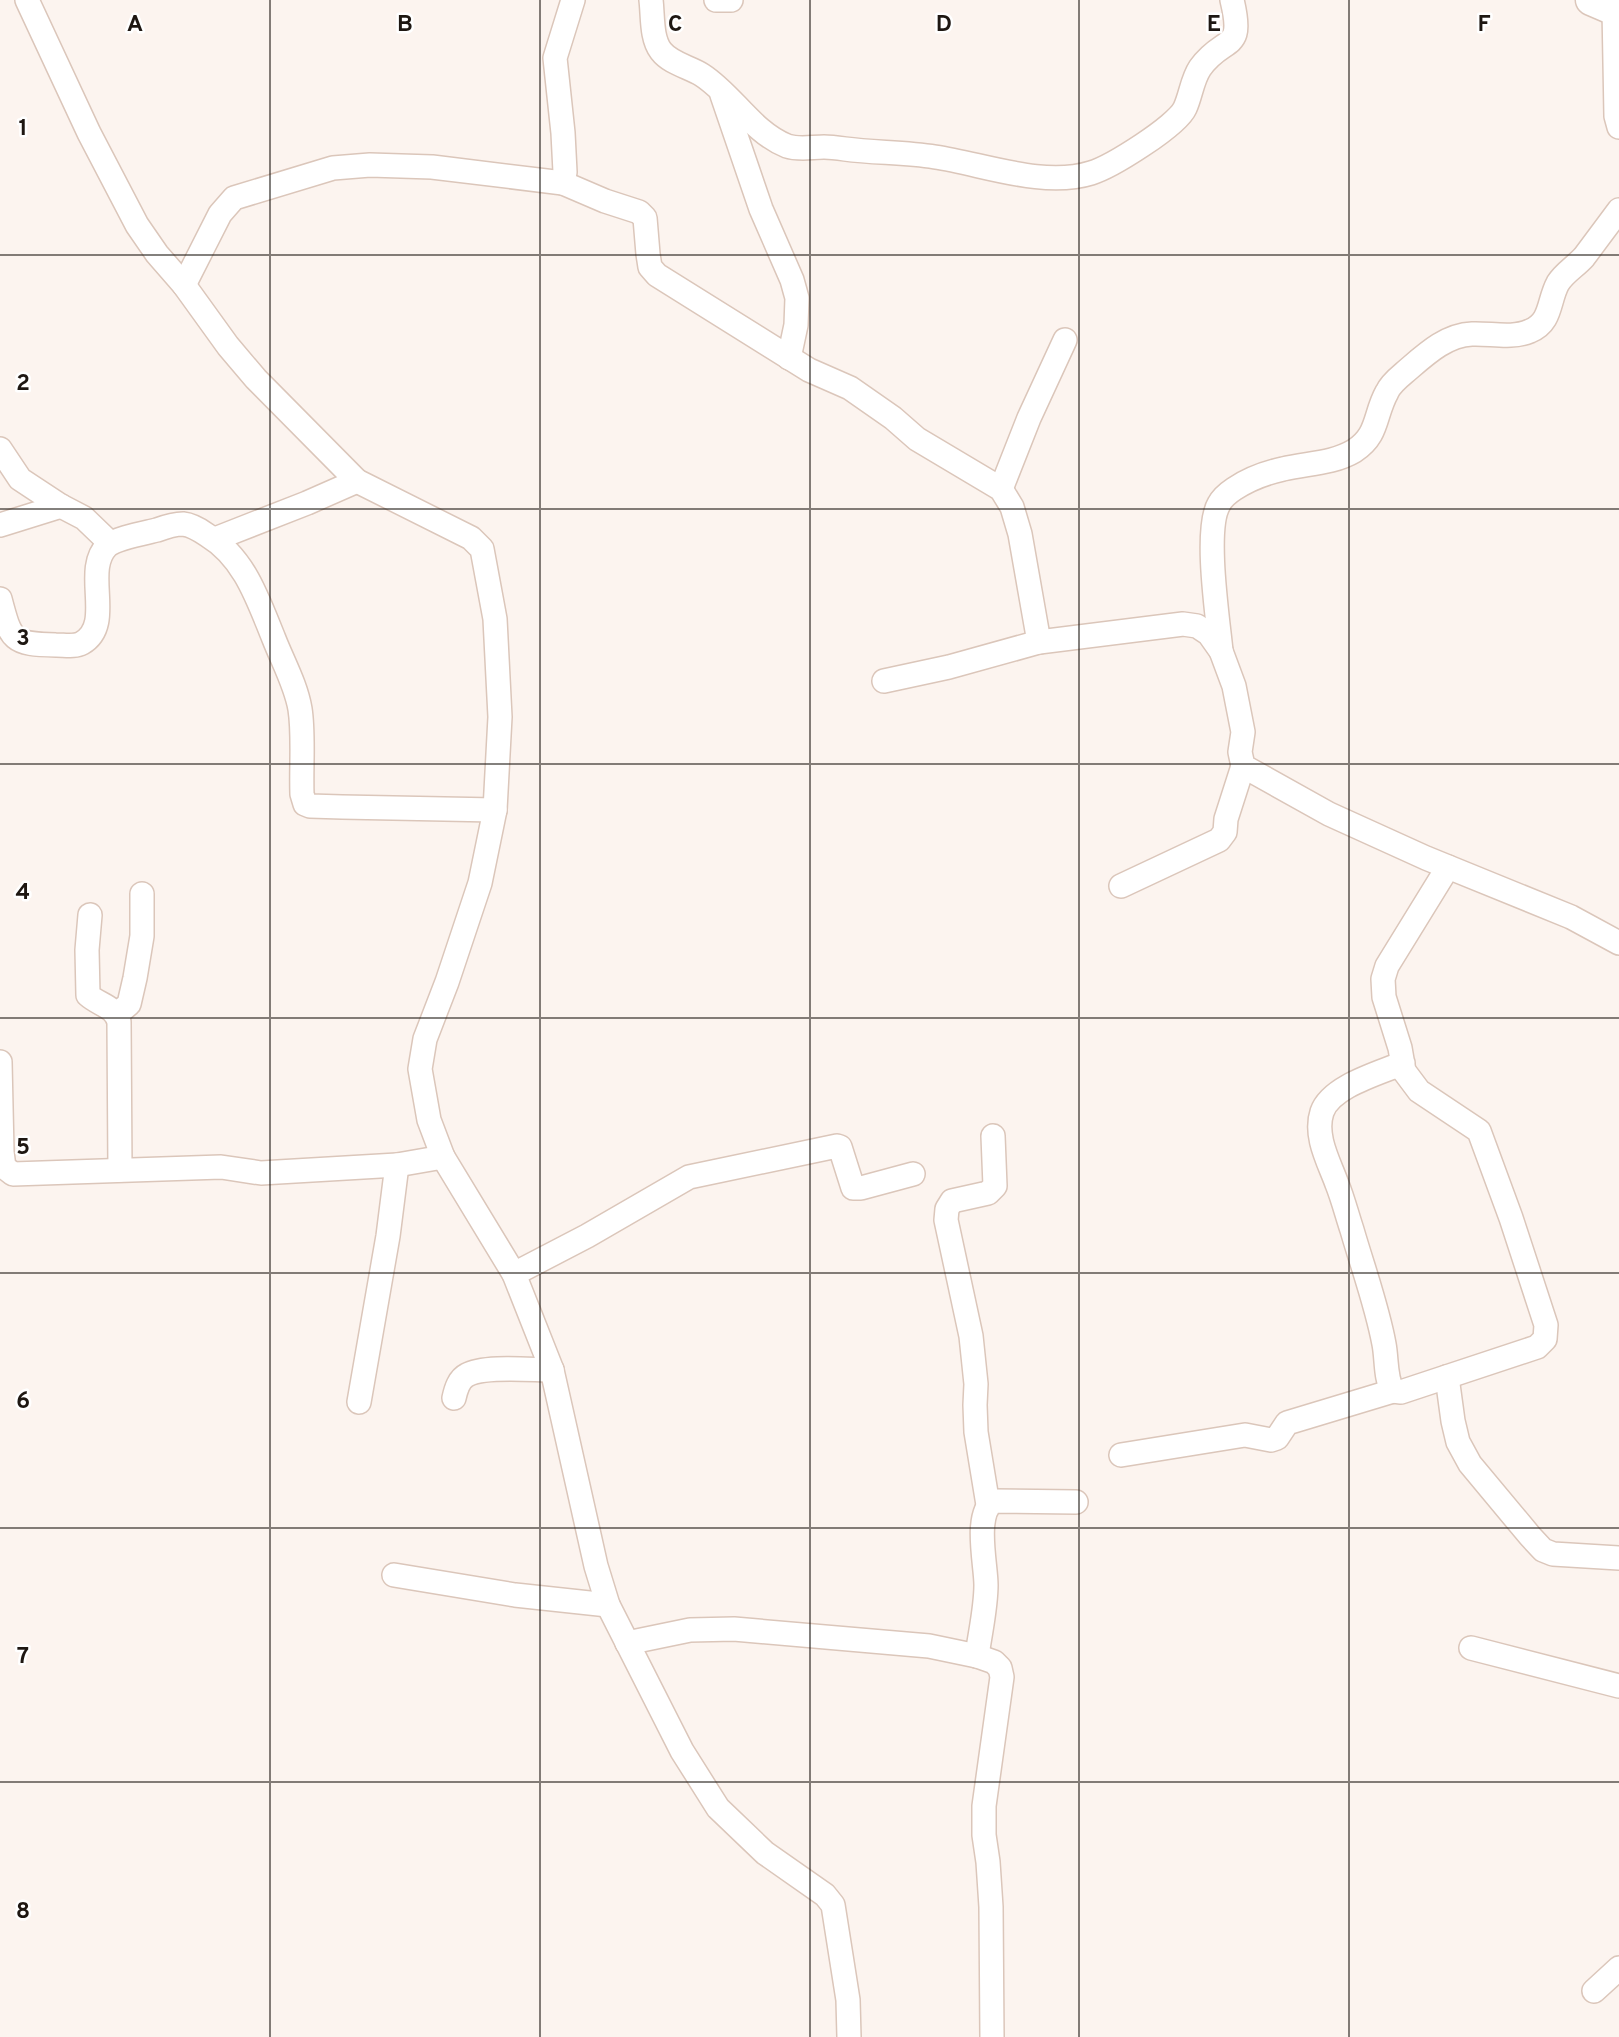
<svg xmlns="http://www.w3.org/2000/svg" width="1619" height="2037" font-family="Overpass,sans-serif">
<rect width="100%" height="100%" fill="#fcf4ef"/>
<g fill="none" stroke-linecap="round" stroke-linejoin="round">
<defs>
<g id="minor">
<polyline points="27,0 89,133 137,225 157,254 184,285 228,346 256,379 357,481 471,538 482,549 495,619 500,717 495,810 480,883 447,982 425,1039 420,1069 429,1120 443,1157 514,1274 552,1370 596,1566 608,1605 682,1751 718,1808 765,1853 825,1895 833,1905 848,2000 849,2037"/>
<path d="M651 0C653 16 651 38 661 51 671 64 690 67 702 75 733 95 752 132 787 146 799 150 812 147 824 147 831 147 838 148 845 149 875 153 905 152 935 157 983 164 1043 188 1091 173 1111 167 1177 126 1185 108 1191 95 1192 80 1200 68 1224 34 1245 54 1232 0"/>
<polyline points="716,0 731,0"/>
<polyline points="1612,0 1614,9 1616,116 1619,127"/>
<polyline points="722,95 761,209 792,280 797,298 796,325 789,358"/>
<polyline points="563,183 605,201 639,212 645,218 648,254 650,267 657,275 809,370 850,388 893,418 917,439 1001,489 1012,507 1020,534 1039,642"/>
<polyline points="184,285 220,214 234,198 333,168 370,165 432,167 563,183 565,172 563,133 555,58 573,0"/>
<polyline points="0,449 20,479 61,506 84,518 110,543"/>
<polyline points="1001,489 1029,418 1065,340"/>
<polyline points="0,525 61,506"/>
<polyline points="215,539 307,503 357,481"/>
<path d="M0 599C11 641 12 644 56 645 65 645 75 647 82 643 115 624 82 571 107 546 116 538 145 533 157 530 165 527 175 524 183 524 192 525 200 530 207 535 245 558 258 600 274 639 283 662 296 685 300 709 304 734 301 767 302 794L305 804 310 806 342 807 495 810"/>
<path d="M1221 651C1218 620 1204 529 1219 504 1222 498 1228 493 1234 489 1249 479 1265 473 1283 469 1307 463 1332 464 1354 451 1379 435 1374 415 1387 392 1390 385 1398 378 1404 373 1424 356 1445 335 1472 334 1490 333 1512 339 1530 331 1552 322 1548 301 1558 283 1564 273 1576 266 1584 257 1596 241 1607 226 1619 210"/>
<polyline points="884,681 949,667 1039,642 1183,624 1197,626 1209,634 1221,651 1234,686 1243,732 1240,752 1243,766 1329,814 1426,858 1571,917 1619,943"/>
<polyline points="1121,886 1219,840 1225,832 1226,819 1243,766"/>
<path d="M90 915 87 950 88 995C99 1005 115 1006 119 1022L120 1170"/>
<polyline points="117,1014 129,1004 135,978 142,936 142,894"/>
<polyline points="0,1062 2,1152 4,1167 13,1174 221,1167 261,1173 397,1165 443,1157"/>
<path d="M1403 1063C1380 1073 1331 1086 1322 1112 1314 1136 1329 1162 1337 1184 1343 1199 1347 1215 1352 1230 1363 1268 1377 1306 1384 1344 1387 1359 1385 1379 1393 1391L1401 1392 1537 1347 1545 1339 1546 1325 1511 1218 1479 1131 1419 1091 1404 1071 1400 1048 1384 997 1383 979 1387 966 1448 867"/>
<polyline points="514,1274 587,1236 689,1177 837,1146 840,1147 853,1188 861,1188 913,1174"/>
<polyline points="1447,1377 1453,1421 1458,1442 1470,1464 1530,1536 1543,1550 1553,1554 1619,1558"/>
<path d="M454 1398C456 1389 459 1379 467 1375 484 1365 532 1370 552 1370"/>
<polyline points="359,1402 388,1236 397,1165"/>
<polyline points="1121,1455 1245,1435 1271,1440 1277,1438 1287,1423 1393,1391"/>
<polyline points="988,1505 976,1432 975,1405 976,1384 971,1336 946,1220 947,1209 952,1201 988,1193 995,1186 993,1136"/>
<polyline points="394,1575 515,1595 608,1605"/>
<polyline points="627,1643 690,1630 734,1629 929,1646 977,1656 994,1662 1000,1668 1002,1677 984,1806 984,1835 988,1862 991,1907 992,2037"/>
<polyline points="1471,1648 1619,1686"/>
<path d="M977 1656C980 1633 986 1608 986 1585 986 1564 974 1516 993 1501L1076 1502"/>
<polyline points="1594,1991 1619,1968"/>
</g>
<polyline id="tertiary" points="1591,0 1619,12"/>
</defs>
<use href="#minor" stroke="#dbc6ba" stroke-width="26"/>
<use href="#tertiary" stroke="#dbc6ba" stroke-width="33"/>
<use href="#minor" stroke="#fff" stroke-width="23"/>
<use href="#tertiary" stroke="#fff" stroke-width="30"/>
</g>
<path fill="none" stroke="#1e1712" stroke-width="2" stroke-opacity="0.55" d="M270 0V2037M540 0V2037M810 0V2037M1079 0V2037M1349 0V2037M0 255H1619M0 509H1619M0 764H1619M0 1018H1619M0 1273H1619M0 1528H1619M0 1782H1619"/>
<g font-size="23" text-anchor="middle" font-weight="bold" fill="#1e1712" stroke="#fff" stroke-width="5" stroke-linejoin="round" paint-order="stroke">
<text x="135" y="31">A</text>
<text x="405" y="31">B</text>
<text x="675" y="31">C</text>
<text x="944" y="31">D</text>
<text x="1214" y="31">E</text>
<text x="1484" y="31">F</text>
<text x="23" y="135">1</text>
<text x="23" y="390">2</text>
<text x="23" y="645">3</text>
<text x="23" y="899">4</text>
<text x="23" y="1154">5</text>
<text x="23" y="1408">6</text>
<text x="23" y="1663">7</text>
<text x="23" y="1918">8</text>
</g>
</svg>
